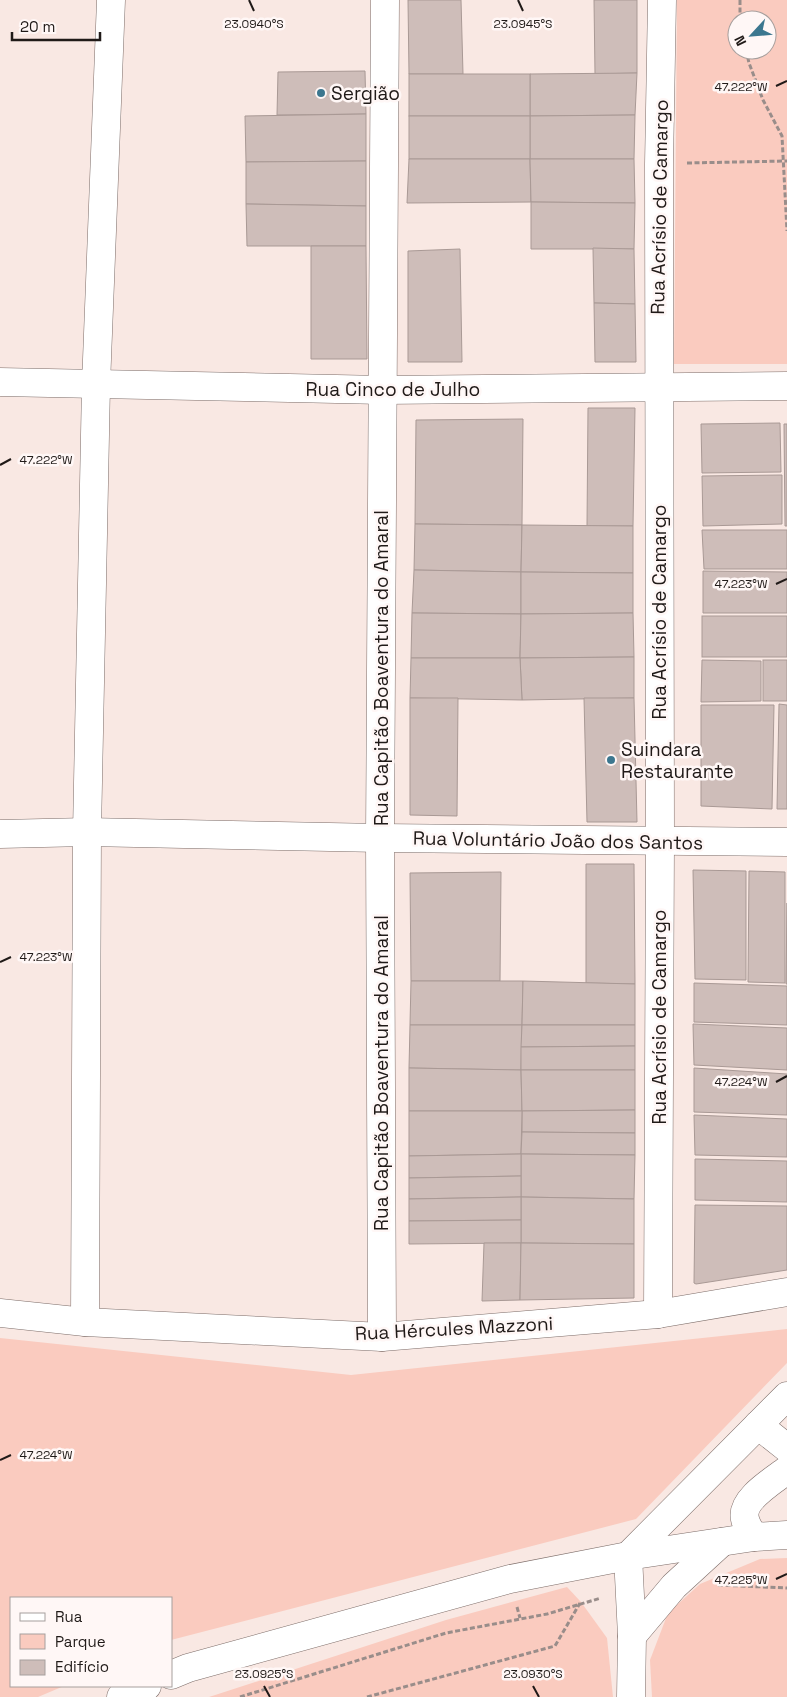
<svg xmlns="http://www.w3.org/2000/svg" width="787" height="1697" font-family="'Space Grotesk',sans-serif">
<rect width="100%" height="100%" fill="#f9e8e3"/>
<g fill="#facbbf" fill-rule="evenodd">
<path d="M677 0H787V364H674ZM737 20H767V50H737Z"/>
<polygon points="787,1329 787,1363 636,1519 171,1640 171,1598 11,1598 11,1686 64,1686 38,1697 0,1697 0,1338 351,1375"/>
<polygon points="787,1558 787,1697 652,1697 650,1660 668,1613 700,1584 760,1559"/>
<polygon points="567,1587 581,1602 607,1638 613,1697 209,1697 446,1620"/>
</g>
<g fill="#cebdb9" stroke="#a99995">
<polygon points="408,0 461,0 463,74 409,74"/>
<polygon points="594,0 637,0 637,73 595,74"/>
<polygon points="365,71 366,114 277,115 278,72"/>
<polygon points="637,73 635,115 530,116 530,74"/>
<rect x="409" y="74" width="121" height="42"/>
<polygon points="366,114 366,161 246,162 245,116"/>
<polygon points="635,115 634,159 530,159 530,116"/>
<rect x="409" y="116" width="121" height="43"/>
<polygon points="409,159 530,159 531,202 407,203"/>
<polygon points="530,159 634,159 635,203 531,202"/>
<polygon points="366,161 366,206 246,204 246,162"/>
<polygon points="531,202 635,203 634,249 531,249"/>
<polygon points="246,204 366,206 366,246 247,246"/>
<polygon points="311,246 366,246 367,359 311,359"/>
<polygon points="593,248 634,249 635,304 594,303"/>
<polygon points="460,249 462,362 408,362 408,251"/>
<polygon points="594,303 635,304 636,362 595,362"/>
<polygon points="588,408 635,408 633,526 587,526"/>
<polygon points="523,419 522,525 415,524 416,420"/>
<polygon points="780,423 781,472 702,473 701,424"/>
<polygon points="784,424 787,424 787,526 785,526"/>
<polygon points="782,475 782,524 703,526 702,476"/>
<polygon points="415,524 522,525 521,572 414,570"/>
<polygon points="522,525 633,526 633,573 521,572"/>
<polygon points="702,530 787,530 787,569 704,569"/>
<polygon points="414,570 521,572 521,614 412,613"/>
<polygon points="703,571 787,572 787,613 703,613"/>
<polygon points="521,572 633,573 633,613 521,614"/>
<polygon points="412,613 521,614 520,658 411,658"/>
<polygon points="633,613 634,657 520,658 521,614"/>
<rect x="702" y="616" width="85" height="41"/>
<polygon points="634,657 634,698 522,700 520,658"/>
<polygon points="411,658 520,658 522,700 410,698"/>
<polygon points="702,660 761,661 761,701 701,702"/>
<rect x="763" y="660" width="24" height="41"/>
<polygon points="410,698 458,698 457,816 410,815"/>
<polygon points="584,698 634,698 637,822 587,822"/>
<polygon points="779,704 787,705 787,809 777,809"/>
<polygon points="701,705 774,705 772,809 701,806"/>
<polygon points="586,864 634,864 635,984 586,983"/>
<polygon points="693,870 746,871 746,980 695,979"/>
<polygon points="749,871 785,872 785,983 748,982"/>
<polygon points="501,872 500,981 411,981 410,873"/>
<polygon points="787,903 787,984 786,984"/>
<polygon points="411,981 523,981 522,1025 410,1025"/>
<polygon points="523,981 635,984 635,1025 522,1025"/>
<polygon points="694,983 787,986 787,1025 694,1022"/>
<polygon points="693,1024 787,1028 787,1070 694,1065"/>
<polygon points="410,1025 522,1025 521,1070 409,1068"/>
<polygon points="522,1025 635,1025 635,1046 521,1047"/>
<polygon points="635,1046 635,1070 521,1070 521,1047"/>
<polygon points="409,1068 521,1070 522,1111 409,1111"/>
<polygon points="694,1068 787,1074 787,1115 694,1112"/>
<polygon points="521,1070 635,1070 635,1110 522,1111"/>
<polygon points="635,1110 635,1133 522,1132 522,1111"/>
<polygon points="409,1111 522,1111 521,1154 409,1156"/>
<polygon points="694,1115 787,1119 787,1157 695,1155"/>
<polygon points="522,1132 635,1133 635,1155 521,1154"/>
<polygon points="521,1154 635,1155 634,1199 521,1197"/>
<polygon points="521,1154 521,1176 409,1178 409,1156"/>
<polygon points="695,1159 787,1161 787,1202 695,1200"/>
<polygon points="521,1176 521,1197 409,1199 409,1178"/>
<polygon points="521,1197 634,1199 634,1244 521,1243"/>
<polygon points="521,1197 521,1220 409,1221 409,1199"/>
<polygon points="695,1205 787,1206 787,1270 696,1284 694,1283"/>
<polygon points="521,1220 521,1243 409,1244 409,1221"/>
<polygon points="484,1243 521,1243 520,1300 482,1301"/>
<polygon points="521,1243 634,1244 634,1298 520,1300"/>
</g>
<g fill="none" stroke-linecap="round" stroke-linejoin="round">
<defs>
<g id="minor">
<polyline points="0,382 383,390 787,386"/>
<polyline points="0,834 87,832 380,838 787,842"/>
<polyline points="0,1313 85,1322 382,1337 658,1314 787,1292"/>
<polyline points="658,1314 660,841 659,164 662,0"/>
<polyline points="85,1322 87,832 96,385 111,0"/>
<polyline points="382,1337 380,838 385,0"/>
<polyline points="758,1425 787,1448"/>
<polyline points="628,1556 787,1396"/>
</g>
<g id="major">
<path d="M754 1537C751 1532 746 1525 745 1519 740 1500 774 1480 787 1470"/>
<polyline points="628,1556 632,1636 631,1697"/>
<polyline points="632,1636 674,1586 722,1542"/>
<polyline points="171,1675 188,1668 510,1579 628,1556 754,1537 787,1535"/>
<polyline points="121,1697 147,1686"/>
</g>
</defs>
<use href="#minor" stroke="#7d6d69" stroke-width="29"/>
<use href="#major" stroke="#7d6d69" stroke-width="29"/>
<g stroke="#998d8a" stroke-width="3" stroke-dasharray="5 2.5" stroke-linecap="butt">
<polyline points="740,0 740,20"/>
<polyline points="746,50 749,63 763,100 782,136 787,231"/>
<polyline points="687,163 787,161"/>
<polyline points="718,1585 787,1588"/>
<polyline points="517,1607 520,1618"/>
<polyline points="240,1697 446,1633 547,1614 601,1598"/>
<polyline points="367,1697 555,1646 580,1603"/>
</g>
<use href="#minor" stroke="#fff" stroke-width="28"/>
<use href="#major" stroke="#fff" stroke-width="28"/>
</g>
<path fill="none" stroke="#201a18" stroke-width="2" d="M249 0 254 11M518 0 523 11M776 86 787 81M0 465 11 459M776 584 787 579M0 962 11 957M776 1082 787 1076M0 1460 11 1455M776 1579 787 1574M264 1686 270 1697M533 1686 539 1697"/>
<g fill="#3c778f" stroke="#fff7f6" stroke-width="2">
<circle cx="321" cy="93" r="5"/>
<circle cx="611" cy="760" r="5"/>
</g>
<g text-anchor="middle" stroke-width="5" stroke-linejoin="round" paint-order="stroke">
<g font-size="19" fill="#201a18" stroke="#fff7f6" text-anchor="start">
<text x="331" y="100">Sergião</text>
<text x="621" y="756">Suindara<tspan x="621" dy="22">Restaurante</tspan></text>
</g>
<g font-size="19" fill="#201a18" stroke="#fff7f6">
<text transform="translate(659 207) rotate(-89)" y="7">Rua Acrísio de Camargo</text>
<text x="393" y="396">Rua Cinco de Julho</text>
<text transform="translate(659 612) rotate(-90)" y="7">Rua Acrísio de Camargo</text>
<text transform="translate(381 668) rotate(-90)" y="7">Rua Capitão Boaventura do Amaral</text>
<text transform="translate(558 840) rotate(1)" y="7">Rua Voluntário João dos Santos</text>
<text transform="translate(659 1017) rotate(-90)" y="7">Rua Acrísio de Camargo</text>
<text transform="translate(381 1073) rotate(-90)" y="7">Rua Capitão Boaventura do Amaral</text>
<text transform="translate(454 1328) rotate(-3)" y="7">Rua Hércules Mazzoni</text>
</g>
</g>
<g font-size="12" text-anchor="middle" fill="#201a18" stroke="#fff7f6" stroke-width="5" stroke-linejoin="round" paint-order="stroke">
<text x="254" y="28">23.0940°S</text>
<text x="523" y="28">23.0945°S</text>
<text x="741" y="91">47.222°W</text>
<text x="46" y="464">47.222°W</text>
<text x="741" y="588">47.223°W</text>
<text x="46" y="961">47.223°W</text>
<text x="741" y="1086">47.224°W</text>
<text x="46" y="1459">47.224°W</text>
<text x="741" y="1584">47.225°W</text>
<text x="264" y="1678">23.0925°S</text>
<text x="533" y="1678">23.0930°S</text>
</g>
<rect x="10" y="1597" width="162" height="90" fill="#fff7f6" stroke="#a69f9d"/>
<rect x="20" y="1613" width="25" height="8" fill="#ffffff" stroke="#a69f9d"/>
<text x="55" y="1622" font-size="15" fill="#201a18">Rua</text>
<rect x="20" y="1634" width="25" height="15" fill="#facbbf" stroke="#a69f9d"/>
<text x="55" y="1647" font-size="15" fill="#201a18">Parque</text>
<rect x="20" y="1660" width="25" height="15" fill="#cebdb9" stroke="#a69f9d"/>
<text x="55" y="1672" font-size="15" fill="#201a18">Edifício</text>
<g transform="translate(752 35) rotate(244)"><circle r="24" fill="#fff7f6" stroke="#a69f9d"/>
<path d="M0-4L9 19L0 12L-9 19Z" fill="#3c778f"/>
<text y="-8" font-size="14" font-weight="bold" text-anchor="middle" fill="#201a18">N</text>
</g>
<path d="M12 32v8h88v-8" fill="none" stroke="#201a18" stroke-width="2.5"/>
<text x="20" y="32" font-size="15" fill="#201a18" stroke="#fff7f6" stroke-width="4" paint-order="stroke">20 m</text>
</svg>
